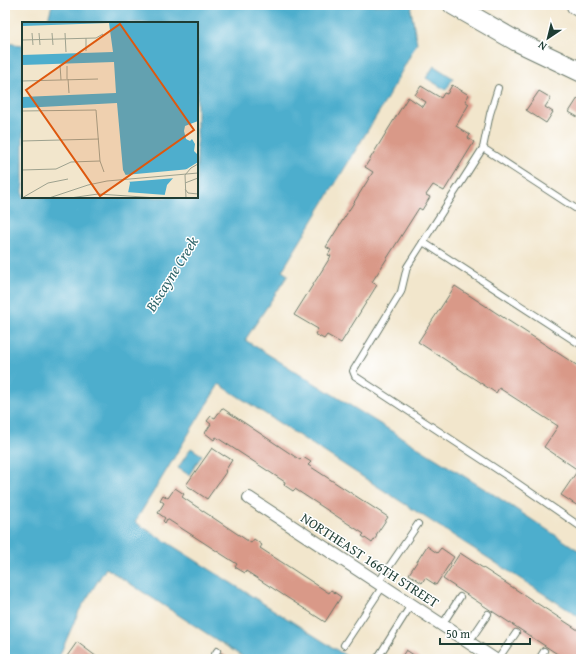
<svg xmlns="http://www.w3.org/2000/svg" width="586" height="664" font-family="'Gentium Book Plus',serif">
<rect width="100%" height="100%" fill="#fff"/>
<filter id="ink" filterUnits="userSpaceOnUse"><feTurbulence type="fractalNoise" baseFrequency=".025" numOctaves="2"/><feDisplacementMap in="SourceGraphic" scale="8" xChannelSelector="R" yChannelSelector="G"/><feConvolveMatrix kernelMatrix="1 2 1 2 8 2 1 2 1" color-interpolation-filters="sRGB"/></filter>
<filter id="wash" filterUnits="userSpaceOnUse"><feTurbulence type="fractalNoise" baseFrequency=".012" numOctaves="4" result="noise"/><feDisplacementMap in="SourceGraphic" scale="16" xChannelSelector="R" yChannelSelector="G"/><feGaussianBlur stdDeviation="0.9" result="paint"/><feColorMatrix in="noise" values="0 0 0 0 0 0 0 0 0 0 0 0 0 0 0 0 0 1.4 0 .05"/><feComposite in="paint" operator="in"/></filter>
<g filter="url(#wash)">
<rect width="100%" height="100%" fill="#f2e6cc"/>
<g fill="#4eaecd" stroke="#367680">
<polygon points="52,5 413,5 411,10 417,43 385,102 282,271 288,275 245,340 496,496 581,552 581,618 219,384 135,522 351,659 246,659 106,568 79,611 58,659 5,659 5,43 23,45 23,197 197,197 197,23 47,23"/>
<polygon points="434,66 453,78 446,90 426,78"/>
<polygon points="191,448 202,455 189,475 178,468"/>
</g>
<g id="blocks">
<g fill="#d99988">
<polygon points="452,85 469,95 465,101 469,104 456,126 470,135 468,138 474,142 444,191 433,185 426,195 430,197 422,210 419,208 372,282 377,285 341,343 327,335 324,339 315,334 318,329 294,315 331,256 328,255 331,250 326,247 373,172 365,167 408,97 423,107 426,102 415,95 421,86 441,98 444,93 447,94"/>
<polygon points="539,91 551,98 545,107 553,112 546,123 526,110"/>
<polygon points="578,98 581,99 581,119 569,112"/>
<polygon points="455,286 581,368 581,508 561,495 578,470 544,447 558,426 499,388 496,393 418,342"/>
<polygon points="222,408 300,460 303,457 311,462 308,465 388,517 376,535 377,536 372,543 362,536 364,534 295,489 293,491 284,485 285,482 216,437 214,440 205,433 211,424 207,421 211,416 215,418"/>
<polygon points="212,448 224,456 224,455 232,460 225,471 226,472 207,499 186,485"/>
<polygon points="175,488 184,494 182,497 251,543 254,539 262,545 260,548 329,593 331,590 341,597 325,622 246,571 245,573 235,567 237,564 167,519 165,523 163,521 165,518 158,513 164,503 160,500 163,495 168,498"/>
<polygon points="427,546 437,553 441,548 454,557 436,585 425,578 422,583 409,574"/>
<polygon points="460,553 581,632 581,659 565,659 443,579"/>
<polygon points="77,642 97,657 96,659 65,659"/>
<polygon points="406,650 420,659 400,659"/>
<polygon points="221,653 231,659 217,659"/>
</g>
</g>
</g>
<g filter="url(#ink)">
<use href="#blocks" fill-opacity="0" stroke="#697869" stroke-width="1"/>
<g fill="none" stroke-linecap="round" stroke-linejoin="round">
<defs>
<g id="lane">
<polyline points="498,88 490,114 483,148 407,267 401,292 353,371 355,376 507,476 581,527"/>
<polyline points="483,148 581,212"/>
<polyline points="423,242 581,345"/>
<polyline points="378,583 418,524"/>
<polyline points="442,625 460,597"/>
<polyline points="469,642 488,614"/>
<polyline points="344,645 383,586"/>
<polyline points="212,659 217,651"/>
<polyline points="377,659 411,605"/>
<polyline points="498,659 516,633"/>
<polyline points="539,659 544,651"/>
</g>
<polyline id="street" points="249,498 494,659"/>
<g id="primary">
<polyline points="453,5 516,41 581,72"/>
<polyline points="576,5 581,8"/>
</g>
</defs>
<use href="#lane" stroke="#697869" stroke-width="8"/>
<use href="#street" stroke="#697869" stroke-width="14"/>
<use href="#primary" stroke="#697869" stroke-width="21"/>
<use href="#lane" stroke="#fff" stroke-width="6"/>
<use href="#street" stroke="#fff" stroke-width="12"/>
<use href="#primary" stroke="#fff" stroke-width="19"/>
</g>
</g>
<g text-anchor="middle" stroke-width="3" stroke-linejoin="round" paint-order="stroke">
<g font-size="14" fill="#1f3d34" stroke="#fff">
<text transform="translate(370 560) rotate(33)" y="5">NORTHEAST 166TH STREET</text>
</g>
<g font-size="15" font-style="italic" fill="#2f656a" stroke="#fff">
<text transform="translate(172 274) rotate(-58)" y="5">Biscayne Creek</text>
</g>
</g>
<g transform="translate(22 22)">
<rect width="176" height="176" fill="#f2e6cc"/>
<path d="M0 0H176V99L163 104 162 109 164 117 168 119 170 117 173 122 172 129 176 133V140L152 155 145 163 142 176H105L108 161 101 148 95 81 0 86V75L94 71 92 40 0 43V33L91 30 87 1 0 4Z" fill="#4eaecd"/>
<path d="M168 147 154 156 105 160 103 153ZM104 170 144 173V176H103Z" fill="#f2e6cc"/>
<path fill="none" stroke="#9ea28f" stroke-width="1" d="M10 11 11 23M17 11 18 23M30 11 31 23M43 11 44 30M64 16V29M0 18 74 16 81 12M38 43 39 58M45 44V57M46 57 47 71M0 59 76 57M0 89 74 88 78 139 82 150M0 119 77 117M0 148 34 147 49 140 78 139M163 161 176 156M163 167 166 171 176 172M0 176 26 161 46 157M27 176 66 163 85 159 176 151M48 176 76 172 136 176M164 176 163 153 169 146 176 142"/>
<path fill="#de580e" fill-opacity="0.15" stroke="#de580e" stroke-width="2" d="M98 2 172 108 78 174 4 68Z"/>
<rect width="176" height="176" fill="none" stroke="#1f3d34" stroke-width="2"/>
</g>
<rect width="586" height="664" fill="none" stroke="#fff" stroke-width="20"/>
<g transform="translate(548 38) rotate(215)" stroke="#ffffff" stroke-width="3" paint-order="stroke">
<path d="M0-3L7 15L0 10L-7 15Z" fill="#1f3d34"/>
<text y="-6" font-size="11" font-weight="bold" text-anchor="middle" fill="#1f3d34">N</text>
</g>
<path d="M440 638v6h90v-6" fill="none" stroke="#1f3d34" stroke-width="2"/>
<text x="446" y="638" font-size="12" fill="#1f3d34" stroke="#ffffff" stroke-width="3" paint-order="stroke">50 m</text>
</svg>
